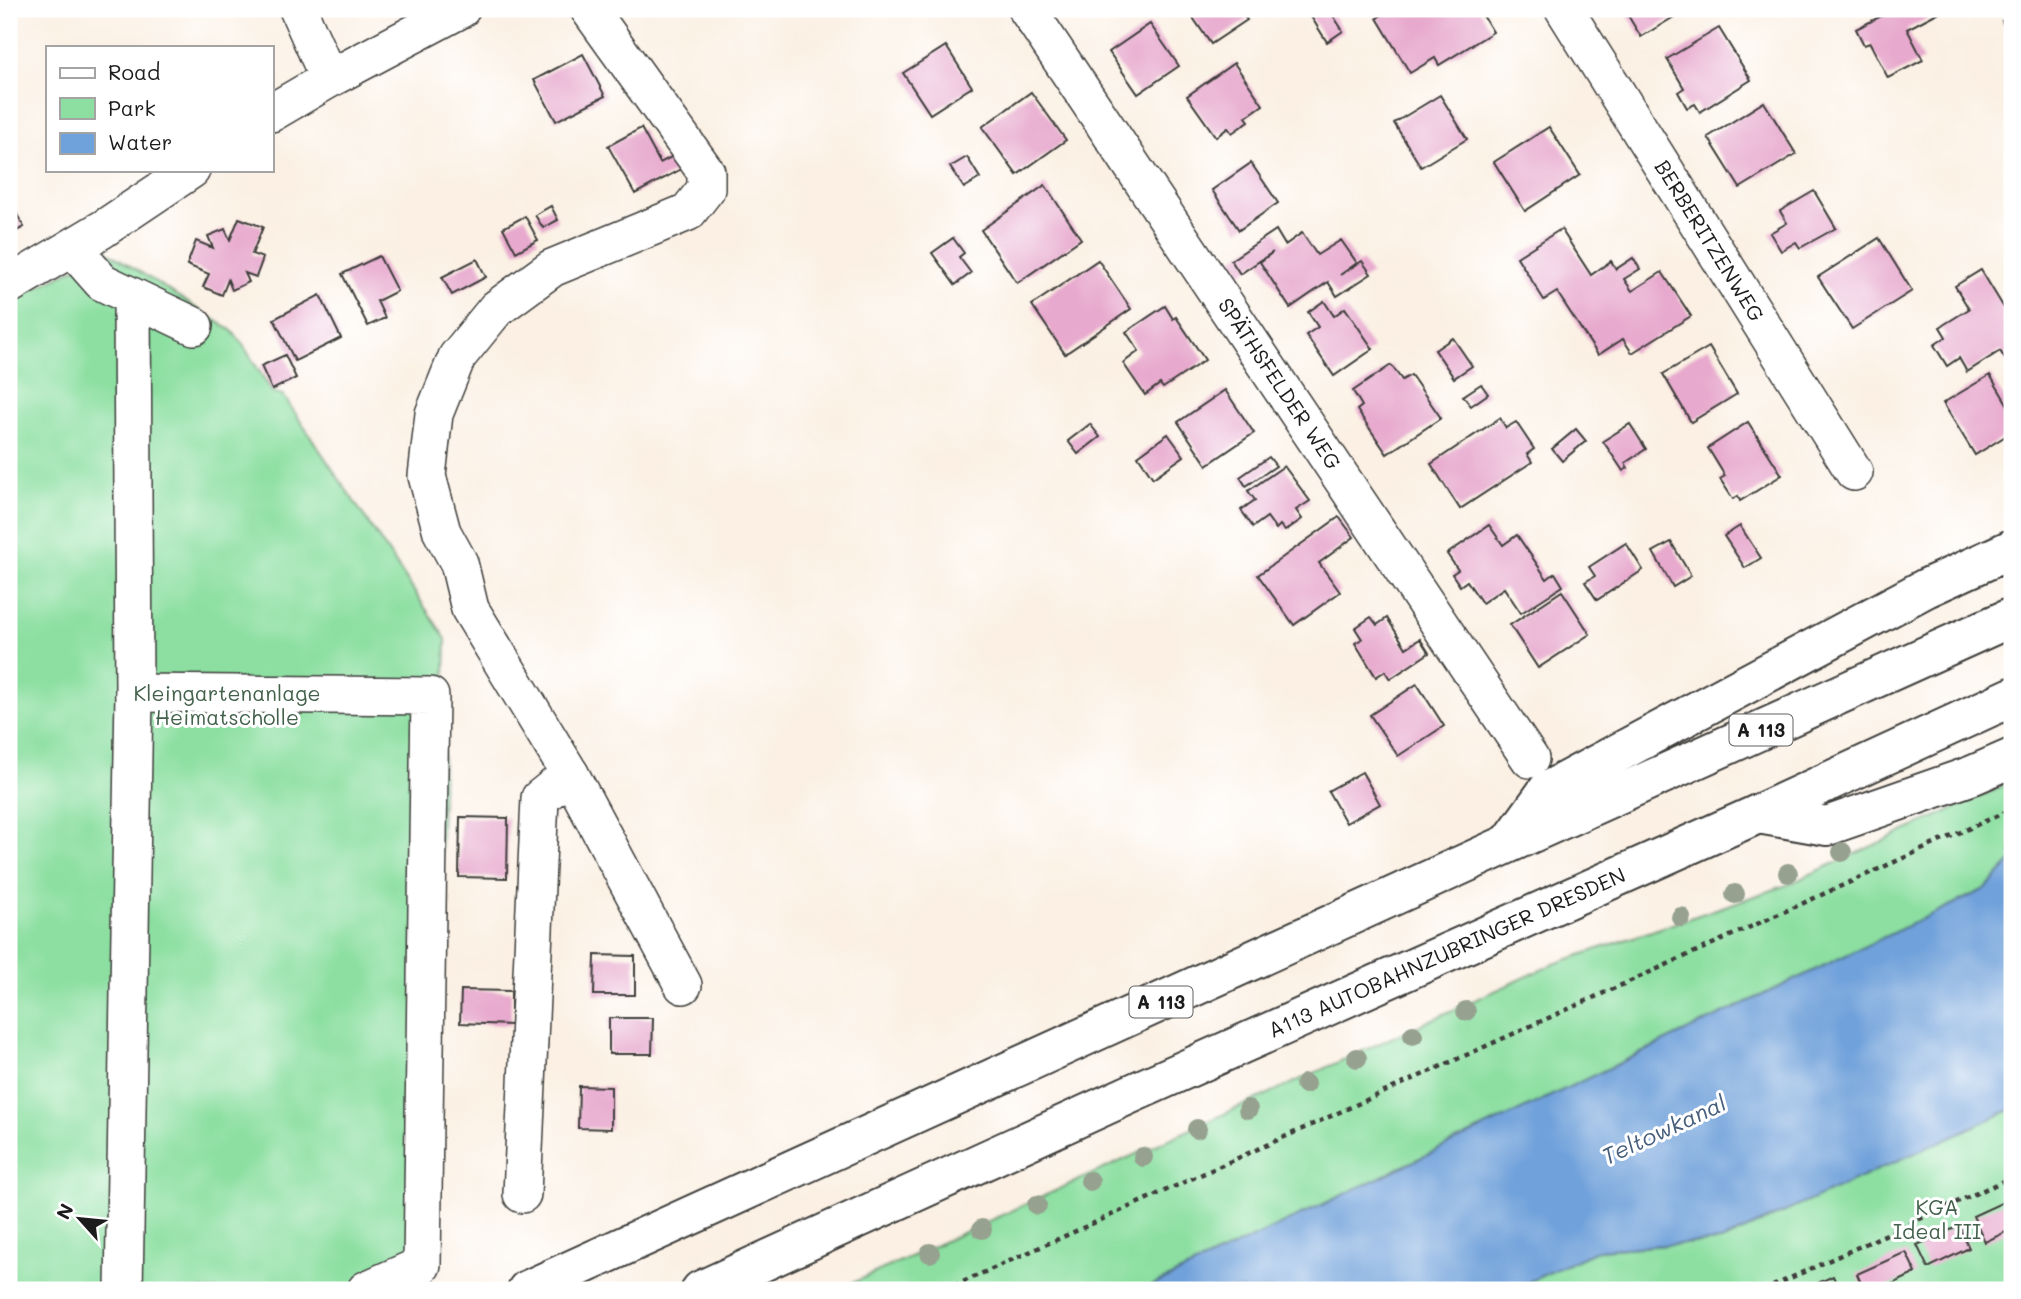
<svg xmlns="http://www.w3.org/2000/svg" width="2021" height="1299" font-family="Mali,sans-serif">
<rect width="100%" height="100%" fill="#fff"/>
<filter id="ink" filterUnits="userSpaceOnUse"><feTurbulence type="fractalNoise" baseFrequency=".0143" numOctaves="2"/><feDisplacementMap in="SourceGraphic" scale="14" xChannelSelector="R" yChannelSelector="G"/><feConvolveMatrix kernelMatrix="1 2 1 2 8 2 1 2 1" color-interpolation-filters="sRGB"/></filter>
<filter id="wash" filterUnits="userSpaceOnUse"><feTurbulence type="fractalNoise" baseFrequency=".00686" numOctaves="4" result="noise"/><feDisplacementMap in="SourceGraphic" scale="28" xChannelSelector="R" yChannelSelector="G"/><feGaussianBlur stdDeviation="1.57" result="paint"/><feColorMatrix in="noise" values="0 0 0 0 0 0 0 0 0 0 0 0 0 0 0 0 0 1.4 0 .05"/><feComposite in="paint" operator="in"/></filter>
<g filter="url(#wash)">
<rect width="100%" height="100%" fill="#fbf0e3"/>
<g fill="#8cdfa1" stroke="#547e5e" stroke-width="2">
<polygon points="107,251 231,330 240,340 272,392 283,395 446,639 430,1266 376,1290 9,1290 9,486 12,301"/>
<polygon points="2012,782 2012,861 1985,889 1143,1290 837,1290 1554,964 1787,885"/>
<polygon points="2012,1109 2012,1290 1511,1290 1598,1250 1721,1241"/>
</g>
<polygon fill="#6fa1da" stroke="#465e7b" stroke-width="2" points="2012,861 2012,1109 1721,1241 1598,1250 1511,1290 1143,1290 1985,889"/>
<g id="blocks">
<g fill="#e7a9cd">
<polygon points="1187,9 1239,9 1247,20 1211,44"/>
<polygon points="1319,9 1329,9 1343,31 1327,42 1310,15"/>
<polygon points="1392,9 1479,9 1493,32 1439,65 1435,58 1410,73 1377,18"/>
<polygon points="1624,9 1687,9 1641,37"/>
<polygon points="1895,9 1945,9 1907,29 1923,60 1888,78 1870,43 1864,45 1856,29"/>
<polygon points="2012,16 2012,42 2002,21"/>
<polygon points="1150,24 1179,66 1138,94 1109,52"/>
<polygon points="1719,28 1751,80 1700,112 1695,104 1687,108 1678,92 1684,88 1667,59"/>
<polygon points="946,46 972,87 930,114 903,73"/>
<polygon points="583,54 605,96 556,121 534,80"/>
<polygon points="1234,63 1263,105 1246,117 1249,121 1232,133 1228,128 1216,137 1187,96"/>
<polygon points="1031,92 1066,140 1017,175 982,127"/>
<polygon points="1440,95 1467,139 1421,167 1394,123"/>
<polygon points="1764,102 1796,154 1740,188 1708,137"/>
<polygon points="1549,127 1580,175 1525,211 1494,162"/>
<polygon points="641,128 660,163 675,155 683,168 635,194 608,146"/>
<polygon points="967,157 980,178 964,188 950,167"/>
<polygon points="1251,163 1278,203 1239,230 1212,190"/>
<polygon points="1045,185 1081,239 1017,283 981,230"/>
<polygon points="1814,191 1836,228 1800,248 1796,242 1781,251 1770,233 1787,223 1780,211"/>
<polygon points="9,200 24,227 9,235"/>
<polygon points="551,206 558,220 543,228 535,215"/>
<polygon points="525,216 538,240 516,252 503,228"/>
<polygon points="239,218 263,227 252,254 263,258 256,277 245,273 249,282 232,290 228,280 222,295 203,287 209,274 187,265 196,241 213,248 208,236 225,229 230,240"/>
<polygon points="1561,229 1591,275 1611,261 1616,269 1633,258 1640,269 1624,279 1632,291 1662,272 1691,316 1632,353 1623,339 1598,355 1557,292 1544,300 1517,257"/>
<polygon points="1276,230 1285,245 1302,233 1317,255 1341,240 1357,263 1340,275 1362,261 1371,274 1337,296 1328,282 1290,308 1260,262 1273,252 1240,274 1231,260"/>
<polygon points="953,238 964,253 959,257 971,273 955,285 932,253"/>
<polygon points="1879,238 1912,291 1852,329 1818,277"/>
<polygon points="379,256 397,291 377,301 385,318 368,326 342,274"/>
<polygon points="477,259 486,277 452,295 442,277"/>
<polygon points="1098,260 1131,309 1065,354 1032,305"/>
<polygon points="1981,270 2012,321 2012,370 2000,351 1967,372 1959,358 1947,366 1934,345 1946,337 1940,327 1969,309 1955,286"/>
<polygon points="320,295 341,338 295,361 274,319"/>
<polygon points="1324,301 1334,316 1345,308 1373,349 1334,376 1306,335 1318,327 1308,312"/>
<polygon points="1165,306 1173,319 1176,317 1205,360 1163,388 1160,384 1145,395 1123,363 1139,351 1126,332"/>
<polygon points="1453,338 1472,366 1454,378 1435,350"/>
<polygon points="1709,347 1737,394 1691,422 1663,374"/>
<polygon points="285,355 296,378 272,390 261,366"/>
<polygon points="1391,365 1402,380 1411,375 1441,418 1387,454 1357,410 1362,406 1353,391"/>
<polygon points="1990,375 2012,412 2012,432 1975,455 1943,403"/>
<polygon points="1481,384 1488,394 1471,406 1463,396"/>
<polygon points="1225,390 1254,433 1207,465 1178,422"/>
<polygon points="1500,418 1506,428 1516,422 1534,449 1527,454 1532,462 1460,509 1431,464"/>
<polygon points="1748,422 1782,475 1740,501 1738,496 1733,499 1720,479 1725,476 1708,448"/>
<polygon points="1090,424 1100,437 1078,454 1068,441"/>
<polygon points="1630,424 1646,449 1625,463 1628,468 1623,471 1603,441"/>
<polygon points="1576,429 1586,441 1562,461 1552,449"/>
<polygon points="1168,434 1184,456 1153,478 1138,456"/>
<polygon points="1269,457 1276,466 1246,486 1240,477"/>
<polygon points="1284,466 1310,501 1296,510 1302,519 1285,531 1280,525 1276,529 1267,517 1253,527 1241,510 1255,500 1248,491"/>
<polygon points="1339,517 1354,537 1319,563 1340,592 1294,625 1258,575"/>
<polygon points="1489,525 1503,545 1517,535 1547,579 1555,573 1563,586 1521,613 1504,588 1482,603 1467,581 1460,586 1452,574 1458,570 1447,554"/>
<polygon points="1740,526 1761,558 1745,568 1724,536"/>
<polygon points="1671,542 1691,576 1673,587 1653,552"/>
<polygon points="1626,543 1643,570 1597,600 1585,582 1595,576 1589,567"/>
<polygon points="1562,591 1590,634 1538,668 1510,625"/>
<polygon points="1371,617 1377,625 1387,618 1406,648 1420,639 1429,653 1390,679 1385,671 1376,677 1355,643 1362,639 1355,628"/>
<polygon points="1417,684 1444,726 1398,756 1370,715"/>
<polygon points="1362,772 1380,804 1346,823 1328,791"/>
<polygon points="460,817 508,818 507,878 459,877"/>
<polygon points="595,955 635,956 635,995 594,995"/>
<polygon points="461,990 511,991 511,1025 460,1023"/>
<polygon points="609,1018 653,1018 652,1054 609,1054"/>
<polygon points="579,1086 611,1087 611,1129 578,1128"/>
<polygon points="2012,1198 2012,1229 1985,1242 1973,1216"/>
<polygon points="1959,1226 1969,1248 1928,1268 1917,1245"/>
<polygon points="1906,1252 1916,1273 1880,1290 1864,1290 1857,1274"/>
<polygon points="1833,1276 1839,1290 1803,1290"/>
</g>
</g>
</g>
<g filter="url(#ink)">
<use href="#blocks" fill-opacity="0" stroke="#3d3c3a" stroke-width="2"/>
<g fill="none" stroke-linecap="round" stroke-linejoin="round">
<defs>
<g id="minor">
<polyline points="298,9 329,79"/>
<polyline points="589,9 706,172 706,189 688,212 552,268 496,309 457,357 434,414 427,476 442,532 459,563 470,609 570,774 683,985"/>
<polyline points="1027,9 1530,759"/>
<polyline points="1564,9 1854,472"/>
<polyline points="271,113 329,79 461,9"/>
<polyline points="72,248 102,282 194,326"/>
<polyline points="9,285 103,229 191,170"/>
<polyline points="134,693 430,696 422,1265 366,1290"/>
<polyline points="522,1194 540,798 570,774"/>
<polyline points="124,1290 134,693 132,297"/>
</g>
<g id="highway">
<polyline points="1758,814 1827,826 1973,775 2012,758"/>
<polyline points="1511,841 1547,791 1926,588 2012,549"/>
<polyline points="527,1290 1510,843 2012,617"/>
<polyline points="701,1290 1135,1092 1758,814 2012,697"/>
</g>
</defs>
<use href="#minor" stroke="#3d3c3a" stroke-width="40"/>
<use href="#highway" stroke="#3d3c3a" stroke-width="42"/>
<g stroke="#3d3c3a" stroke-width="4.5" stroke-dasharray="5 5" stroke-linecap="butt">
<polyline points="945,1290 2012,809"/>
<polyline points="1764,1290 2012,1177"/>
</g>
<use href="#minor" stroke="#fff" stroke-width="37"/>
<use href="#highway" stroke="#fff" stroke-width="38"/>
</g>
<g fill="#96a18f">
<circle cx="1842" cy="852" r="10"/>
<circle cx="1788" cy="873" r="10"/>
<circle cx="1735" cy="894" r="10"/>
<circle cx="1681" cy="917" r="10"/>
<circle cx="1466" cy="1011" r="10"/>
<circle cx="1413" cy="1035" r="10"/>
<circle cx="1357" cy="1058" r="10"/>
<circle cx="1305" cy="1084" r="10"/>
<circle cx="1248" cy="1109" r="10"/>
<circle cx="1197" cy="1129" r="10"/>
<circle cx="1143" cy="1157" r="10"/>
<circle cx="1090" cy="1181" r="10"/>
<circle cx="1037" cy="1205" r="10"/>
<circle cx="982" cy="1229" r="10"/>
<circle cx="930" cy="1253" r="10"/>
</g>
</g>
<g text-anchor="middle" stroke-width="6" stroke-linejoin="round" paint-order="stroke">
<g fill="#fff" stroke="#606060" stroke-width="2">
<rect x="1729.5" y="714.5" width="63" height="31" rx="5"/>
<rect x="1129.5" y="986.5" width="63" height="31" rx="5"/>
</g>
<g font-size="19" font-weight="bold" fill="#1c1c1c">
<text x="1761" y="737">A 113</text>
<text x="1161" y="1009">A 113</text>
</g>
<g font-size="21" fill="#1c1c1c" stroke="#fff">
<text transform="translate(1709 241) rotate(58)" y="7">BERBERITZENWEG</text>
<text transform="translate(1279 384) rotate(56)" y="7">SPÄTHSFELDER WEG</text>
<text transform="translate(1447 953) rotate(-24)" y="7">A113 AUTOBAHNZUBRINGER DRESDEN</text>
</g>
<g font-size="21" fill="#43604b" stroke="#fff">
<text x="227" y="701">Kleingartenanlage<tspan x="227" dy="24">Heimatscholle</tspan></text>
<text x="1937" y="1215">KGA<tspan x="1937" dy="24">Ideal III</tspan></text>
</g>
<g font-size="23" font-style="italic" fill="#465e7b" stroke="#fff">
<text transform="translate(1664 1130) rotate(-25)" y="8">Teltowkanal</text>
</g>
</g>
<rect width="2021" height="1299" fill="none" stroke="#fff" stroke-width="35"/>
<rect x="46" y="46" width="228" height="126" fill="#ffffff" stroke="#a4a4a4" stroke-width="2"/>
<rect x="60" y="68" width="35" height="10" fill="#ffffff" stroke="#a4a4a4" stroke-width="2"/>
<text x="108" y="80" font-size="21" fill="#1c1c1c">Road</text>
<rect x="60" y="98" width="35" height="21" fill="#8cdfa1" stroke="#a4a4a4" stroke-width="2"/>
<text x="108" y="116" font-size="21" fill="#1c1c1c">Park</text>
<rect x="60" y="133" width="35" height="21" fill="#6fa1da" stroke="#a4a4a4" stroke-width="2"/>
<text x="108" y="150" font-size="21" fill="#1c1c1c">Water</text>
<g transform="translate(80 1219) rotate(297)" stroke="#ffffff" stroke-width="5" paint-order="stroke">
<path d="M0-5L12 26L0 18L-12 26Z" fill="#1c1c1c"/>
<text y="-10" font-size="19" font-weight="bold" text-anchor="middle" fill="#1c1c1c">N</text>
</g>
</svg>
